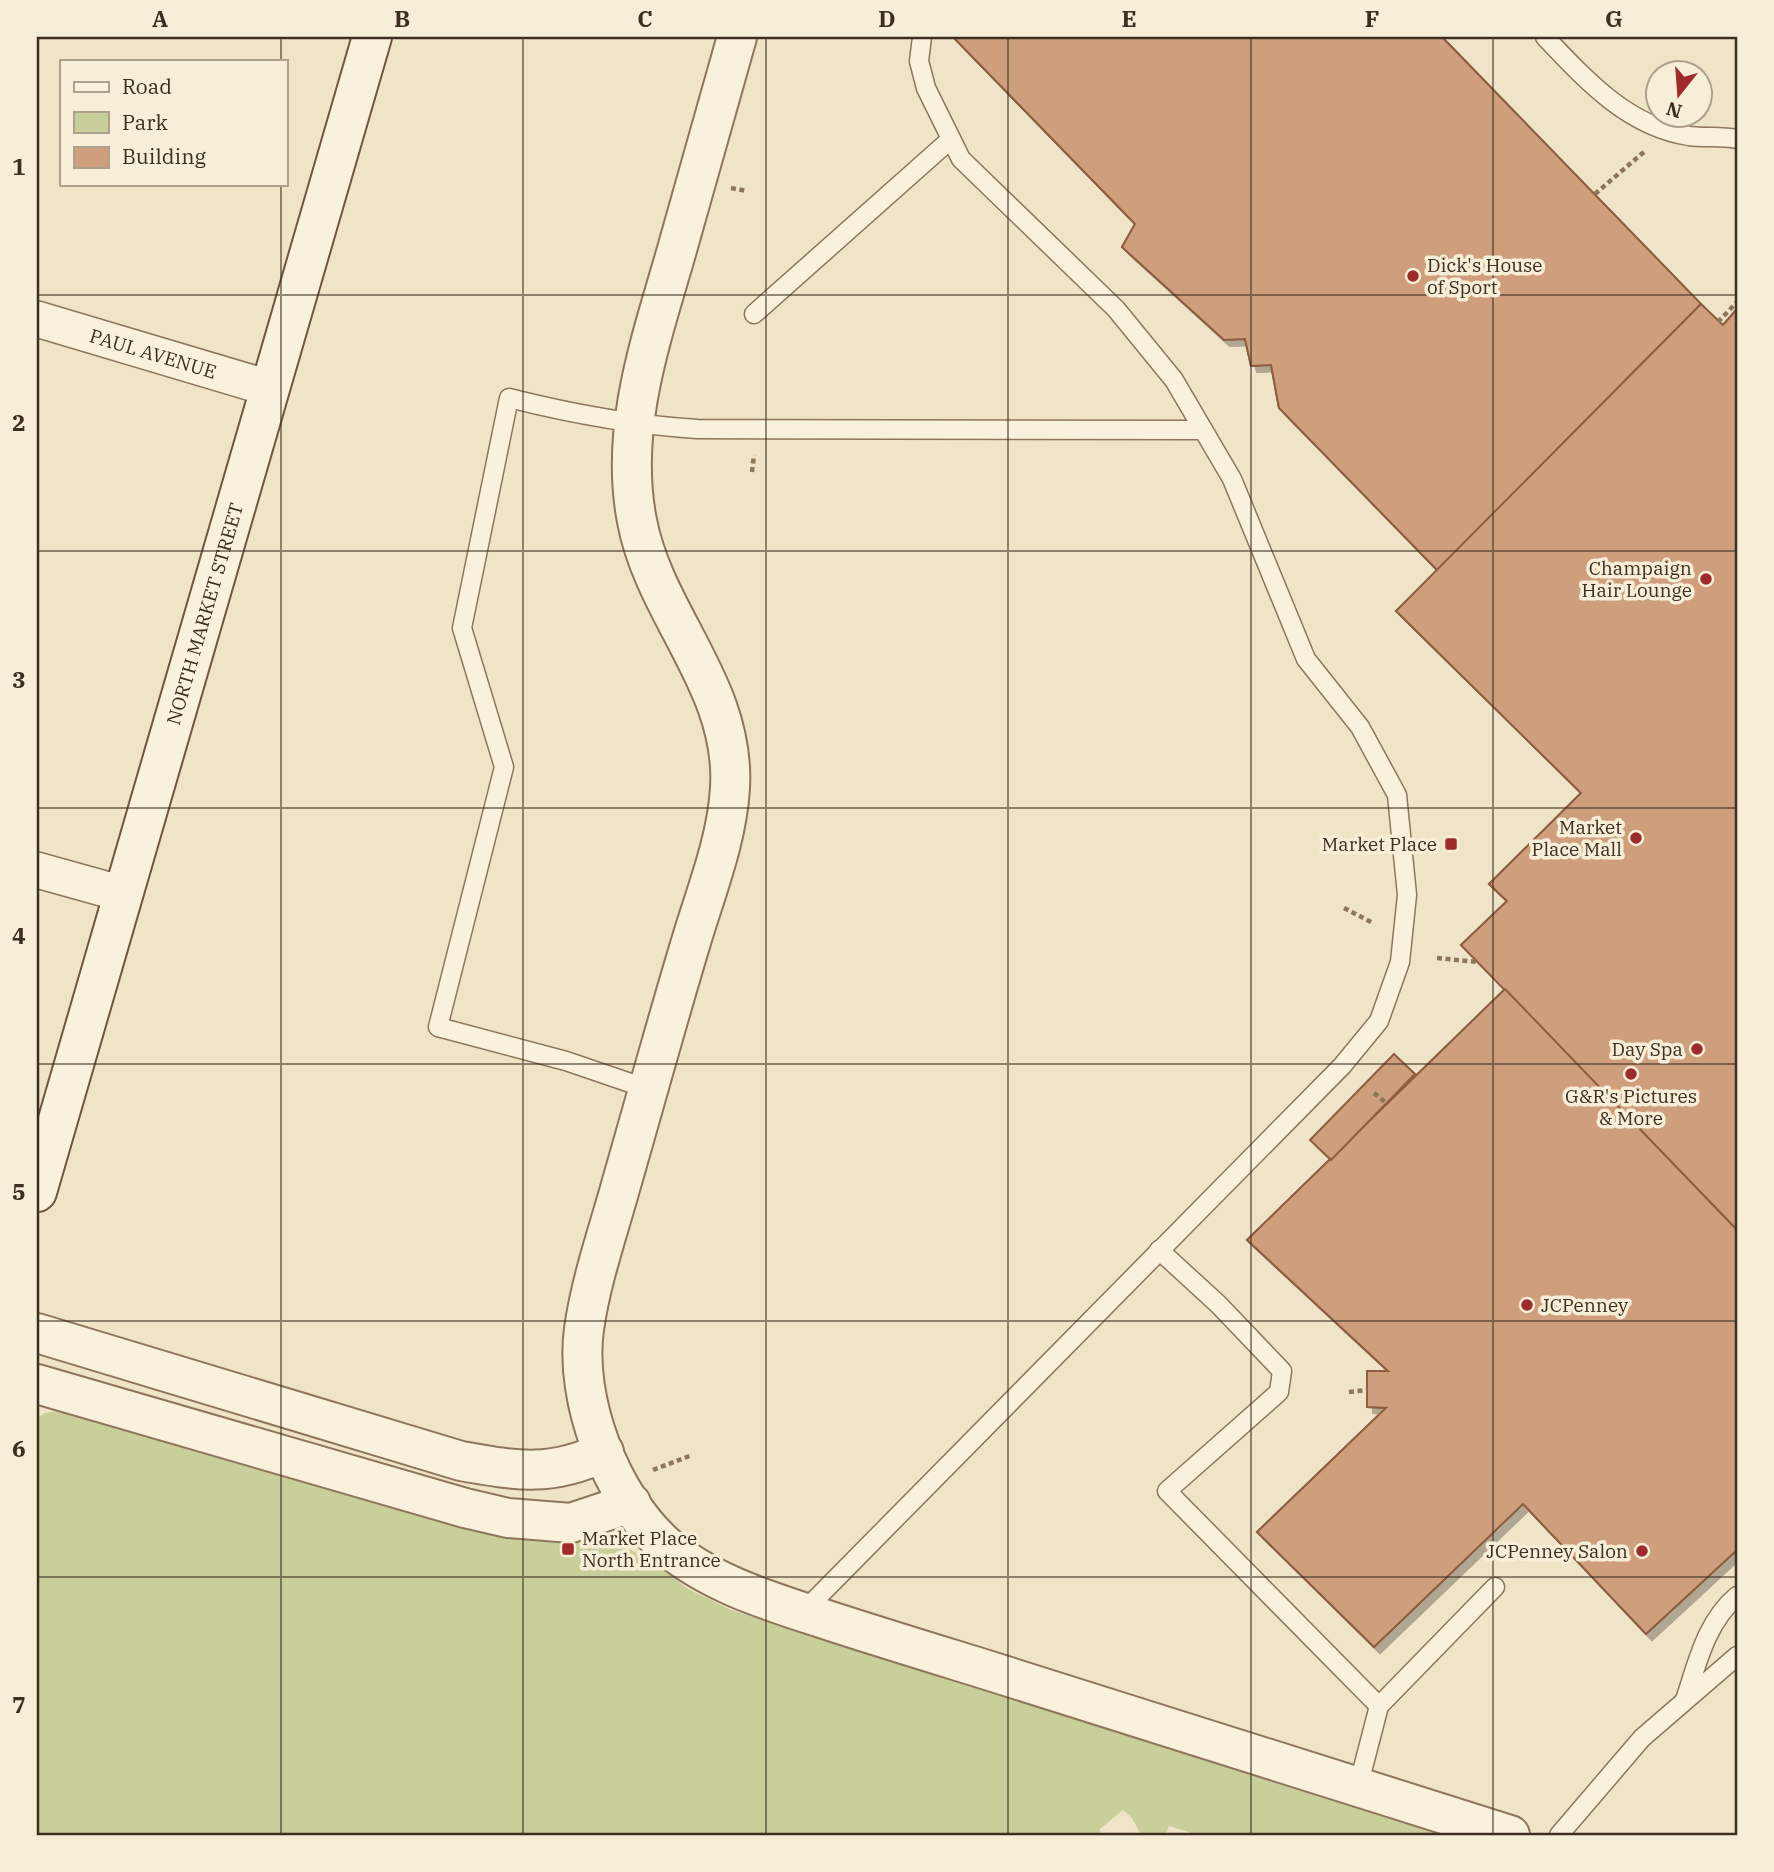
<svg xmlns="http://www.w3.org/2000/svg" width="1774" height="1872" font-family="'IBM Plex Serif',serif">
<defs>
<filter id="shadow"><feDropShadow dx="6" dy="6" stdDeviation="0" flood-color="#0004"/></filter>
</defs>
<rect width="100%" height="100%" fill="#f0e4c8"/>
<polygon fill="#c9cf9b" points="67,1409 404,1504 496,1536 552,1536 613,1541 651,1560 688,1589 731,1610 1440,1835 1198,1835 1169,1826 1166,1835 1141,1835 1132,1818 1123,1810 1100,1829 1101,1835 37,1835 37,1418 45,1413"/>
<g fill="#cf9f7d" stroke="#8d5f41" stroke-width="2" filter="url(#shadow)">
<polygon points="953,37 1442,37 1718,322 1723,325 1737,309 1737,1550 1646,1634 1523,1504 1374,1647 1257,1532 1386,1408 1367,1407 1367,1371 1388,1371 1247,1240 1505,989 1461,945 1507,901 1489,884 1581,793 1396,611 1438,571 1279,408 1271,365 1251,366 1245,339 1224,340 1122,247 1135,224"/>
<polygon points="953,37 1442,37 1701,304 1438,571 1279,408 1271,365 1251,366 1245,339 1224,340 1122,247 1135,224"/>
<polygon points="1701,304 1723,325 1737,309 1737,1230 1461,945 1507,901 1489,884 1581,793 1396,611"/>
<polygon points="1505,989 1737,1230 1737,1550 1646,1634 1523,1504 1374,1647 1257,1532 1386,1408 1367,1407 1367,1371 1388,1371 1247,1240"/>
<polygon points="1394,1054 1415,1074 1331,1160 1310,1140"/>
</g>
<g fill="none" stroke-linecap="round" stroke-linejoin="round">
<defs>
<g id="service">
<path d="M1545 37C1586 80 1627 126 1689 136 1705 138 1721 136 1737 139"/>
<polyline points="754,314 951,139"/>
<path d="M648 1089 566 1061 438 1027 504 767 462 628 509 398C572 414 632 425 697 429L1203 430"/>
<polyline points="1159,1250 1218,1304 1282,1371 1279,1392 1167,1491 1379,1706 1495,1587"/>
<polyline points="803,1612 1342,1066 1379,1021 1400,962 1407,895 1397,795 1360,727 1306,659 1232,479 1174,380 1116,309 961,159 926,88 919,61 922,37"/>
<path d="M1685 1700C1697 1664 1706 1622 1737 1596"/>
<polyline points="1358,1787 1379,1706"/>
<polyline points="1559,1835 1642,1738 1737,1656"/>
</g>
<g id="minor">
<path id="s1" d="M37 319 269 388"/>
<polyline points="37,870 123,894"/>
</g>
<g id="tertiary">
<path d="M737 37C716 109 696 181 676 253 651 340 619 429 637 521 655 616 736 686 730 788 727 841 705 894 690 945 666 1025 644 1105 621 1185 608 1232 591 1280 584 1329 574 1400 611 1496 664 1544 709 1583 766 1600 821 1618 876 1636 932 1653 987 1670 1162 1725 1336 1780 1510 1835"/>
<path d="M37 1333 461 1461C518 1471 551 1477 604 1452"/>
<polyline points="37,1384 465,1508 508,1518 571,1523 631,1503"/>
</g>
<g id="secondary">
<path id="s2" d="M37 1192 372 37"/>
</g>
</defs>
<use href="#service" stroke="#8d765c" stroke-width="21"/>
<use href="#minor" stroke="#8d765c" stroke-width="38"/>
<use href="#tertiary" stroke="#8d765c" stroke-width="42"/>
<use href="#secondary" stroke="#6f573f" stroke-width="42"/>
<g stroke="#8d765c" stroke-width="4.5" stroke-dasharray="5 3.5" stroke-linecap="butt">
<polyline points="731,188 747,191"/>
<polyline points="1595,194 1645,151"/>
<polyline points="1718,322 1737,302"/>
<polyline points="752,472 754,455"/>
<polyline points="1344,908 1373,923"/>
<polyline points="1437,958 1478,962"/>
<polyline points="1374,1093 1386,1103"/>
<polyline points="1349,1392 1367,1390"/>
<polyline points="653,1470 692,1455"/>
</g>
<use href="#service" stroke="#faf1dc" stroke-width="18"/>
<use href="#minor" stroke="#faf1dc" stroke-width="35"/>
<use href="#tertiary" stroke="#faf1dc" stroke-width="38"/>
<use href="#secondary" stroke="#faf1dc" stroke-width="38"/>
</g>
<path fill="none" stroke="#3d2e20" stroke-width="2" stroke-opacity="0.55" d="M281 37V61M523 37V1835M766 37V1835M1008 37V1835M1251 37V1835M1493 37V1835M281 184V1835M37 295H1737M37 551H1737M37 808H1737M37 1064H1737M37 1321H1737M37 1577H1737"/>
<g fill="#9e2a2b" stroke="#f7eed8" stroke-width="2.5">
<circle cx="1413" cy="276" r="7"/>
<circle cx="1706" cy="579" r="7"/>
<circle cx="1636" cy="838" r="7"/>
<rect x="1444" y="837" width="14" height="14" rx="3.5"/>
<circle cx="1697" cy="1049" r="7"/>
<circle cx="1631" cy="1074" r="7"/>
<circle cx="1527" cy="1305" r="7"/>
<rect x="561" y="1542" width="14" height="14" rx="3.5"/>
<circle cx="1642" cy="1551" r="7"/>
</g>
<g text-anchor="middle" stroke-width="7" stroke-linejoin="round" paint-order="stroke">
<g font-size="19" fill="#3d2e20" stroke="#f7eed8" text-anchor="end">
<text x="1427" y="272" text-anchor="start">Dick's House<tspan x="1427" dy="22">of Sport</tspan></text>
<text x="1692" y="575">Champaign<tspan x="1692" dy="22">Hair Lounge</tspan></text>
<text x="1622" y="834">Market<tspan x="1622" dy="22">Place Mall</tspan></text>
<text x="1437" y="851">Market Place</text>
<text x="1683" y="1056">Day Spa</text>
<text x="1631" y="1103" text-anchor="middle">G&amp;R's Pictures<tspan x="1631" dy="22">&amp; More</tspan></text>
<text x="1541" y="1312" text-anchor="start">JCPenney</text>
<text x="582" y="1545" text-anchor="start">Market Place<tspan x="582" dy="22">North Entrance</tspan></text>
<text x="1628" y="1558">JCPenney Salon</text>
</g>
<g font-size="19" fill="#3d2e20" stroke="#f7eed8">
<text dy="7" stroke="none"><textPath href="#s1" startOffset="121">PAUL AVENUE</textPath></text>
<text dy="7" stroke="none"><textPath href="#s2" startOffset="602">NORTH MARKET STREET</textPath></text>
</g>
</g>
<rect width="1774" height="1872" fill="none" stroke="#f7eed8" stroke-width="77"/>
<rect x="60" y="60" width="228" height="126" fill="#f7eed8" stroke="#ada18e" stroke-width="2"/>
<rect x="74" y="82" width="35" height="10" fill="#faf1dc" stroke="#ada18e" stroke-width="2"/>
<text x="122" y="94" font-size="21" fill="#3d2e20">Road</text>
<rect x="74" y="112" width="35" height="21" fill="#c9cf9b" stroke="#ada18e" stroke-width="2"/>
<text x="122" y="130" font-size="21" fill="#3d2e20">Park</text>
<rect x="74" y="147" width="35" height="21" fill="#cf9f7d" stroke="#ada18e" stroke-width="2"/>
<text x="122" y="164" font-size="21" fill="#3d2e20">Building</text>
<g transform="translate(1679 94) rotate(197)"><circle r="33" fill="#f7eed8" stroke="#ada18e" stroke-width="2"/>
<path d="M0-5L12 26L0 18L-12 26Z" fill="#9e2a2b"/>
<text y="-10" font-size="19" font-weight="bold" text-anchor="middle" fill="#3d2e20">N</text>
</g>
<rect x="38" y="38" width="1698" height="1796" fill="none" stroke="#3d2e20" stroke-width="2.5"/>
<g font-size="23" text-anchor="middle" font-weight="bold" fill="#3d2e20">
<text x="160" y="27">A</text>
<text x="402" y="27">B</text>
<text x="645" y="27">C</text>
<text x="887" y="27">D</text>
<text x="1129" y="27">E</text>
<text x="1372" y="27">F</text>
<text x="1614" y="27">G</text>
<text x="19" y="175">1</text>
<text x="19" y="431">2</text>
<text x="19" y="688">3</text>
<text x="19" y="944">4</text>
<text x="19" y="1200">5</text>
<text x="19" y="1457">6</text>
<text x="19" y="1713">7</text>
</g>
</svg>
